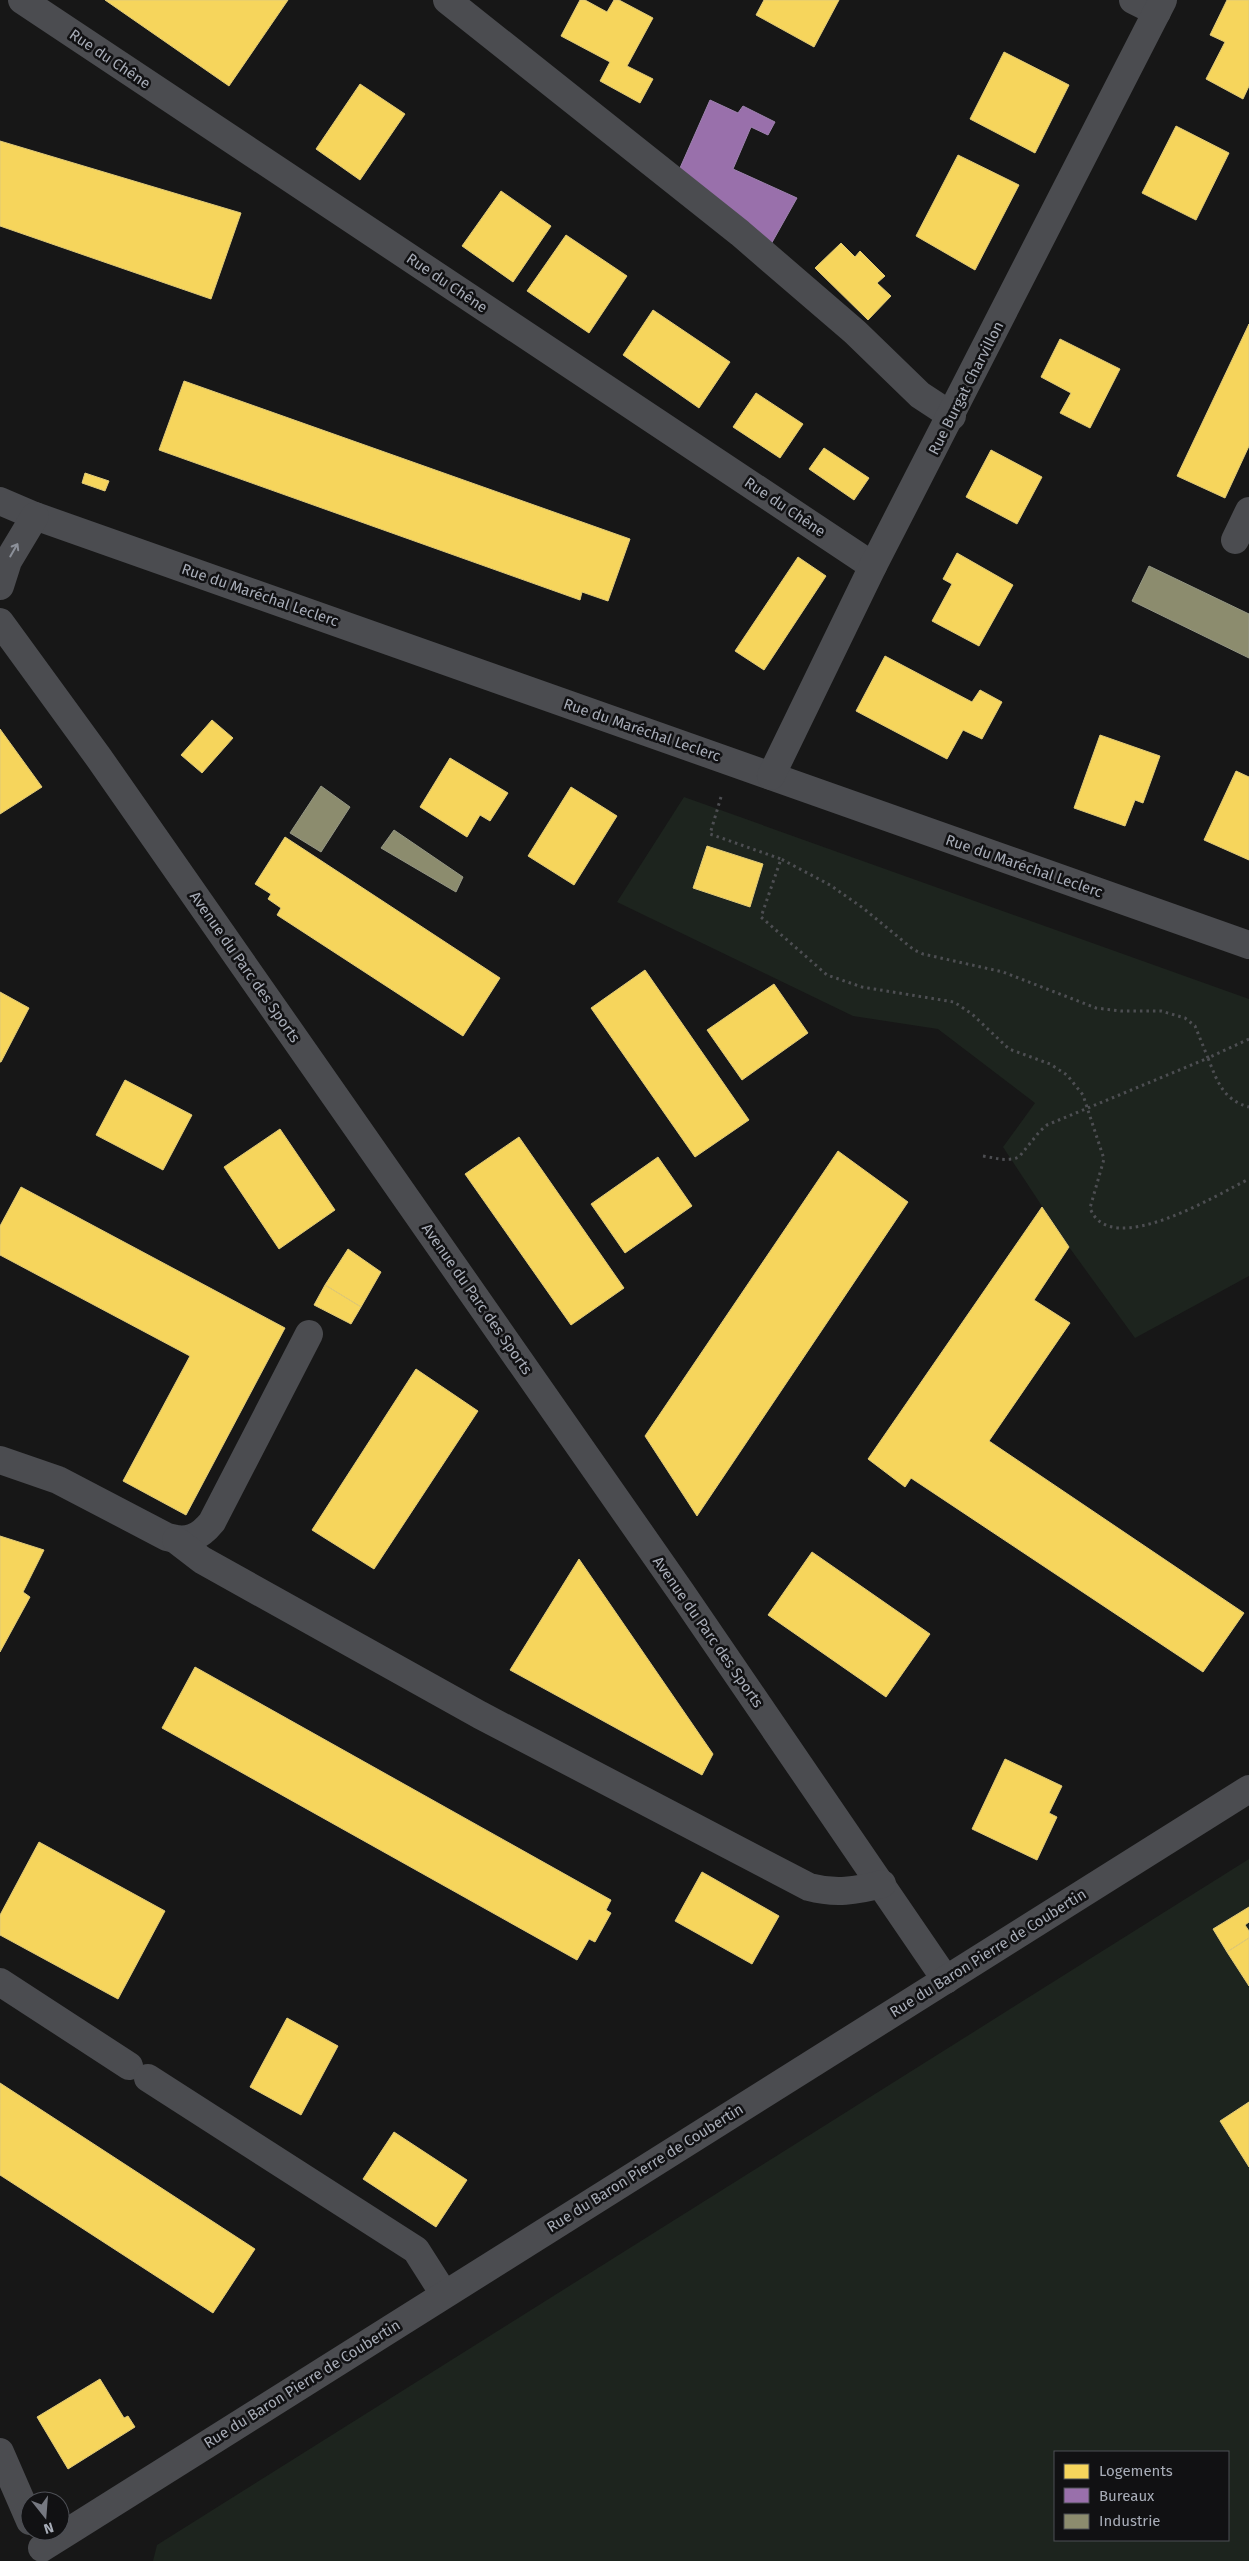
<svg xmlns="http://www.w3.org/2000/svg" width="1249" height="2561" font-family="'Fira Sans',sans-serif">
<rect width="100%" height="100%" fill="#171717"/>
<g fill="#1d241e" fill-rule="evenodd">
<polygon points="684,797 1249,999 1249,1276 1135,1338 1069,1247 1003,1147 1035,1103 938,1029 853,1016 617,902"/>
<path d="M1249 1859V2561H153L157 2545ZM1055 2452H1228V2540H1055Z"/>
</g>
<g fill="#f6d55c" stroke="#dfc978">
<polygon points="105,0 288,0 229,86"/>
<polygon points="580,0 585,0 607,12 614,0 619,0 653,18 627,66 653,79 640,103 600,81 610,62 561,36"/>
<polygon points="764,0 839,0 814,47 756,15"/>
<polygon points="1227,0 1249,0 1249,86 1243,99 1206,79 1225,42 1210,35"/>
<polygon points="1004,52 1069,85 1035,153 970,119"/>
<polygon points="360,84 405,114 360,180 316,149"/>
<polygon points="1176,126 1229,153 1196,220 1142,193"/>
<polygon points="0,141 241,213 211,299 0,226"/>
<polygon points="958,155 1019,185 975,270 916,236"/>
<polygon points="501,191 551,226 513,282 462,246"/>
<polygon points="566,235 627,276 589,333 527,291"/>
<polygon points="841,243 855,257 860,251 885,276 877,283 891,296 868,320 815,268"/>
<polygon points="653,310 730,362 699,408 623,355"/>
<polygon points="1249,324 1249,446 1225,498 1177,476"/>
<polygon points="1060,339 1120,369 1090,428 1060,413 1071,393 1041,377"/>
<polygon points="184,381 630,539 608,601 582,592 580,600 159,450"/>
<polygon points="756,393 803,424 780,458 733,427"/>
<polygon points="824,448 869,478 854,500 809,469"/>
<polygon points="991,450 1042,477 1017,524 966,497"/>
<polygon points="85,473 109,481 105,491 82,483"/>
<polygon points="957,553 1013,585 979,646 932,621 952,584 943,579"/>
<polygon points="798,557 826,576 764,670 735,651"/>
<polygon points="885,656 972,702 980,690 1002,702 982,739 963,730 947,759 856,711"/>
<polygon points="212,720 233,738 202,773 181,755"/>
<polygon points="0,729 42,787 0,814"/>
<polygon points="1100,735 1160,756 1143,803 1135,800 1125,826 1074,808"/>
<polygon points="450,758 508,793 490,821 480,815 467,837 420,807"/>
<polygon points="1236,771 1249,777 1249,860 1204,840"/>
<polygon points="571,787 617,816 574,885 528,856"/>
<polygon points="285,837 500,978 463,1036 277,915 281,908 268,899 271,894 255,884"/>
<polygon points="707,846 763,864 750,907 693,888"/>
<polygon points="645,970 749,1120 695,1157 591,1008"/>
<polygon points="774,984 808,1033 742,1080 707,1030"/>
<polygon points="0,992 29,1008 1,1062 0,1062"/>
<polygon points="125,1080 192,1115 163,1170 96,1135"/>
<polygon points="280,1129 335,1210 279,1249 224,1167"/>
<polygon points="519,1137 624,1288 571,1325 465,1174"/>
<polygon points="838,1151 908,1202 697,1516 645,1436"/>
<polygon points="658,1157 692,1206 625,1253 591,1204"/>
<polygon points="21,1187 285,1328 186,1515 123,1481 190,1356 0,1255 0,1226"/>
<polygon points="1042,1207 1069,1247 1034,1300 1070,1323 989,1441 1244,1613 1203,1672 911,1478 905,1487 868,1459"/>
<polygon points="348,1249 381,1272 361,1307 325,1285"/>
<polygon points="325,1285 361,1307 351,1324 314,1305"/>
<polygon points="416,1369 478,1411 374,1569 312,1530"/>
<polygon points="0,1536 44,1550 23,1592 30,1597 0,1652"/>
<polygon points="812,1552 930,1634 886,1697 768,1615"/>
<polygon points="579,1559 713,1754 702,1775 510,1670"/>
<polygon points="195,1667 611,1900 606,1910 611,1913 595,1942 589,1939 577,1960 162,1728"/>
<polygon points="1005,1759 1062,1786 1049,1813 1057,1817 1037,1860 972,1829"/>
<polygon points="39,1842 165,1911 118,1999 0,1935 0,1915"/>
<polygon points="702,1872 779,1916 752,1964 675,1921"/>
<polygon points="1249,1907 1249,1922 1245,1925 1249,1931 1249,1938 1227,1952 1213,1929"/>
<polygon points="1249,1938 1249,1986 1227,1952"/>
<polygon points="287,2018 338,2046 301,2115 250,2087"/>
<polygon points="0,2083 255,2249 213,2313 0,2175"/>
<polygon points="1249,2102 1249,2167 1220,2121"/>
<polygon points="394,2132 467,2180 436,2227 363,2179"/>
<polygon points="100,2379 124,2418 128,2416 135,2427 68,2469 37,2417"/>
</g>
<polygon fill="#9970ab" stroke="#9e82af" points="710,100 738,113 743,106 775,122 768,135 751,127 733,169 797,198 770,246 676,177"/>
<g fill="#8c8c6e" stroke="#949684">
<polygon points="1149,566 1249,614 1249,658 1132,601"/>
<polygon points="321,786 350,807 321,852 290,833"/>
<polygon points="394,830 463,877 456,892 381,848"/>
</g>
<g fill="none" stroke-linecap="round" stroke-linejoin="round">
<g stroke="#4d4e52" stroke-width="3" stroke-dasharray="2.5 4" stroke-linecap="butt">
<polyline points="721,797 710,834 781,859"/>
<path d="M1249 1039 1208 1058C1217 1081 1223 1100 1249 1107"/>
<path d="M983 1156C996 1158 1007 1162 1019 1157L1040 1131 1047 1125 1208 1058 1195 1026 1185 1018 1161 1011H1121L1096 1008 1003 972 923 954 914 950 863 908 830 885 781 859 761 917 827 975 862 987 954 1002 972 1014 1009 1049 1050 1064 1067 1075 1083 1095 1104 1159 1090 1208C1110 1261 1218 1194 1249 1179"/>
</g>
<g stroke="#4b4c50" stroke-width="28">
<polyline points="22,0 873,566"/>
<polyline points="447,0 740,233 855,332 920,395 952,416"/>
<polyline points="1133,0 1157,12"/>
<polyline points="0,501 35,516 1249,945"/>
<polyline points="1235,540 1249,511"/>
<polyline points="0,586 8,561 35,516"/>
<polyline points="0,622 99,758 681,1592 946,1980"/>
<polyline points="771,776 873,566 1163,0"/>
<path d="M0 1460 58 1480 167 1537C187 1543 199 1538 212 1522L309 1334"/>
<path d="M176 1540 202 1560 480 1715 809 1887C835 1894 856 1891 882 1884"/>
<polyline points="0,1982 129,2066"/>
<polyline points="148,2078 416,2250 444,2294"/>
<polyline points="0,2452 30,2521"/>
<polyline points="42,2548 1249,1789"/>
</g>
</g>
<defs><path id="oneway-shaft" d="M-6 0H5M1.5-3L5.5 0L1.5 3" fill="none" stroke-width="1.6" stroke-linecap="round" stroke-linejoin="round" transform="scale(1.25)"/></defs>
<use stroke="#8c9099" href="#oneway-shaft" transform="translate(14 550) rotate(-60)"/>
<g text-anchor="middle" stroke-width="5" stroke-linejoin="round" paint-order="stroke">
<g font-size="15" fill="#a8adb8" stroke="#111113">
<text transform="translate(110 59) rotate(34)" y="5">Rue du Chêne</text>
<text transform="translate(447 283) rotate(34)" y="5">Rue du Chêne</text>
<text transform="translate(966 388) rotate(-63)" y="5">Rue Burgat Charvillon</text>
<text transform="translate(785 507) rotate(34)" y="5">Rue du Chêne</text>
<text transform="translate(260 595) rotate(19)" y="5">Rue du Maréchal Leclerc</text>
<text transform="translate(642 730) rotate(19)" y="5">Rue du Maréchal Leclerc</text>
<text transform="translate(1024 866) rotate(19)" y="5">Rue du Maréchal Leclerc</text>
<text transform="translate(245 967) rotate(55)" y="5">Avenue du Parc des Sports</text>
<text transform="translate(477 1299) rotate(55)" y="5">Avenue du Parc des Sports</text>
<text transform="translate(708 1632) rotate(55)" y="5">Avenue du Parc des Sports</text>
<text transform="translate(988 1953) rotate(-32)" y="5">Rue du Baron Pierre de Coubertin</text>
<text transform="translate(645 2168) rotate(-32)" y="5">Rue du Baron Pierre de Coubertin</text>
<text transform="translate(302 2384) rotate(-32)" y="5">Rue du Baron Pierre de Coubertin</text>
</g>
</g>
<rect x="1054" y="2451" width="175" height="90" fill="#111113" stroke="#4d4f55"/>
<rect x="1064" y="2464" width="25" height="15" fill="#f6d55c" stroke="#4d4f55"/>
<text x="1099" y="2476" font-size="15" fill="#a8adb8">Logements</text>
<rect x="1064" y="2488" width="25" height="15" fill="#9970ab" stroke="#4d4f55"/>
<text x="1099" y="2501" font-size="15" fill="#a8adb8">Bureaux</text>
<rect x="1064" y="2514" width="25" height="15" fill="#8c8c6e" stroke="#4d4f55"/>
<text x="1099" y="2526" font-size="15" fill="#a8adb8">Industrie</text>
<g transform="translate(45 2516) rotate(163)"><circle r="24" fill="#111113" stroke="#4d4f55"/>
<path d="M0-4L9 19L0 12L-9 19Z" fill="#757880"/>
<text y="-8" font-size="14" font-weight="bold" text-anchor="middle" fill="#a8adb8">N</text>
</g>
</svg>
